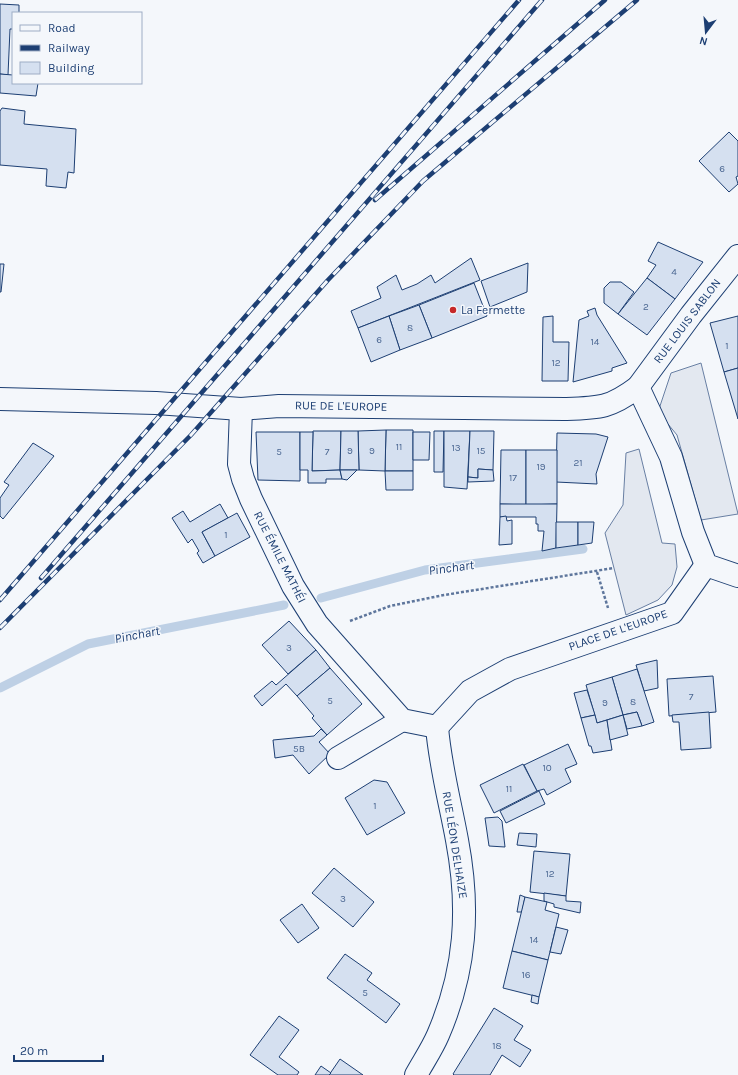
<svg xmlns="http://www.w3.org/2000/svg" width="738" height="1075" font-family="Karla,sans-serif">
<rect width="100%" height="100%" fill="#f4f7fb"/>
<g fill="#e3e8f0" stroke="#687fa3">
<polygon points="701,363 738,514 701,520 677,435 658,412 671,373"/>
<polygon points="639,449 662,543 675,544 677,567 672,585 658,600 626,615 605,533 623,505 626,453"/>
</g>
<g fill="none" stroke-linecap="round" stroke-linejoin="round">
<g stroke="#bed0e5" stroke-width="9">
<polyline points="321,598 425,570 583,549"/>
<polyline points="0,688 88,644 284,605"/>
</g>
</g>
<g fill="#d5e0f0" stroke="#1d3f73">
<polygon points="0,4 19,5 19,13 13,13 13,29 10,29 8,75 0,74"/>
<polygon points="0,74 13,75 13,83 38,83 36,96 0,93"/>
<polygon points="2,108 25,111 24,124 76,129 74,173 68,172 66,188 46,186 47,169 0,165 0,111"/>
<polygon points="729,132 738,141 738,176 736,177 738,184 729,192 699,161"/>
<polygon points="658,242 703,262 675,299 647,278 656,265 648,261"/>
<polygon points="471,258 480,280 358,328 351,311 381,298 377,287 396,275 402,290 417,284 431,275 435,283"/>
<polygon points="528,263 527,292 490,307 481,281"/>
<polygon points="0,264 4,264 1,292 0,292"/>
<polygon points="647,278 675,299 647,335 618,314"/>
<polygon points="610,282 621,282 634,292 618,314 604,303 604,288"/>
<polygon points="474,283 487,316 432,338 419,305"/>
<polygon points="419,305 432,338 400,350 389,316"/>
<polygon points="595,308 597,315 627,363 612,368 612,371 573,382 579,320 589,316 587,311"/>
<polygon points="389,316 400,350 371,362 358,328"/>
<polygon points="553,316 553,342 569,342 568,381 542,381 543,317"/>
<polygon points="738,316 738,368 724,372 710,323"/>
<polygon points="738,368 738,419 724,372"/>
<polygon points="386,430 413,430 413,471 385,471"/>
<polygon points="386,430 385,471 359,470 358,431"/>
<polygon points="313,431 341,431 340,470 312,471"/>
<polygon points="341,431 358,431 359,470 340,470"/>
<polygon points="434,431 444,431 443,472 434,472"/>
<polygon points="444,431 470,431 467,489 444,487"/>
<polygon points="470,431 494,431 493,470 478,469 478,478 468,477"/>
<polygon points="256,432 300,432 300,481 258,480"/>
<polygon points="300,432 313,432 312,471 340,470 342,479 326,479 326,483 308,483 308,470 300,470"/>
<polygon points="413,432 430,432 429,460 413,460"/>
<polygon points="557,433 596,434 608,437 596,474 597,484 556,482"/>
<polygon points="33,443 54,456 3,519 0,516 0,498 9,485 4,482"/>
<polygon points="501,450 526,450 526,505 500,504"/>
<polygon points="526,450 557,450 557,504 526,505"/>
<polygon points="478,469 493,470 494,481 468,482 468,477 478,478"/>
<polygon points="340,470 357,470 347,480 342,479"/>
<polygon points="385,471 413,471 413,490 386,490"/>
<polygon points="220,504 228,518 202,532 215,556 203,563 197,553 199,551 192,539 188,543 172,518 183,511 190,522"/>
<polygon points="500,504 557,504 556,548 542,551 544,531 538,531 538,524 536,524 536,517 500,517"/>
<polygon points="237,513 250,537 215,556 202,532"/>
<polygon points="506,516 507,521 512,520 512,544 499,545 500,517"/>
<polygon points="556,522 578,522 578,545 556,548"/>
<polygon points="578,522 594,522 592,543 578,545"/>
<polygon points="289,621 316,650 288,674 262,645"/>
<polygon points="316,650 330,668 297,696 286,684 262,706 254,696 272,681 276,685"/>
<polygon points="657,660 658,688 644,691 636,665"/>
<polygon points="330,668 362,704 327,735 312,718 314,716 297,696"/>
<polygon points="637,669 654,722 642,726 637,712 623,715 612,677"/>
<polygon points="713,676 716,712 669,716 667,679"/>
<polygon points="612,677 623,715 597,723 586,685"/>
<polygon points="587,690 595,715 581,718 574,693"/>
<polygon points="637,712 642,726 627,729 623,715"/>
<polygon points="709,712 711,748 681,750 679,722 673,722 672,715"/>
<polygon points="595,715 597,723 607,720 612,750 593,753 591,746 589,746 581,718"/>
<polygon points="623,715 628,735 610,740 607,720"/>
<polygon points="321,729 327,735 319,742 330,754 309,774 293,755 275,758 273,740 314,736"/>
<polygon points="568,744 577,764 565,769 571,782 547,795 544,789 537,791 524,765"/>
<polygon points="523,764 537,791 494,813 480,785"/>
<polygon points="374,780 387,782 405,813 367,835 345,798"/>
<polygon points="539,791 545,804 506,823 500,811"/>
<polygon points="498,817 502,821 505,847 489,846 485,818"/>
<polygon points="519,833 537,834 536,847 517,845"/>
<polygon points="534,851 570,854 566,896 530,892"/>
<polygon points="334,868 374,902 353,927 312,893"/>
<polygon points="544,893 566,896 566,901 581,902 580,913 554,907 554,904 544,901"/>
<polygon points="520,895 525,897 522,912 517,912"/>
<polygon points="525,897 547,902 545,910 559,914 548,960 512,951"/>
<polygon points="302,904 319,928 298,943 280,920"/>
<polygon points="556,927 568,930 561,954 550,952"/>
<polygon points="512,951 548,960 539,997 503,988"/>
<polygon points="345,954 372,973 367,980 400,1004 386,1023 327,978"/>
<polygon points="532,995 539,997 538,1004 531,1002"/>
<polygon points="494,1008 523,1026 514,1040 531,1050 520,1067 502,1055 490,1075 454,1075 453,1074"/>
<polygon points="279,1016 299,1030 279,1057 299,1072 297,1075 278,1075 250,1055"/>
<polygon points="340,1059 363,1075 329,1075"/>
<polygon points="321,1066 331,1073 329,1075 315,1075"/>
</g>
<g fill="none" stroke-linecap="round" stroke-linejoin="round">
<defs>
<g id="minor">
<polyline points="638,387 691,315 738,256"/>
<polyline points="241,409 239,464 243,479 251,499 293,586 317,624 402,720 437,727"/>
<polyline points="437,727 470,691 510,669 672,613 706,565"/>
<polyline points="338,758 402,720"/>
<path d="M416 1075C423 1062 432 1049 438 1035 466 970 470 909 457 840 450 802 440 765 437 727"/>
</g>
<path id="tertiary" d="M0 399 156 403 241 409 279 406 565 409C600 408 610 408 638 387L671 457 693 532 706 565 738 576"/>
</defs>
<use href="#minor" stroke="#1d3f73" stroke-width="24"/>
<use href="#tertiary" stroke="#1d3f73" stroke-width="24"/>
<g stroke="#5e769c" stroke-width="2.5" stroke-dasharray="3 2" stroke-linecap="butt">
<polyline points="597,572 608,608"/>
<polyline points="350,621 390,606 444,595 614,568"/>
</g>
<use href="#minor" stroke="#f4f7fb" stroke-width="22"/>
<use href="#tertiary" stroke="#f4f7fb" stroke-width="22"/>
<defs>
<g id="rail">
<polyline points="375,200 605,0"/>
<polyline points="41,578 542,0"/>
<polyline points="0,600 519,0"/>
<polyline points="0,628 191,435 328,280 423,181 637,0"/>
</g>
</defs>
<use href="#rail" stroke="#1d3f73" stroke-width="4.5"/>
<use href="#rail" stroke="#f4f7fb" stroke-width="3" stroke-dasharray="9" stroke-linecap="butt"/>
</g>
<circle fill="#c62828" stroke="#f4f7fb" stroke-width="1.5" cx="453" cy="310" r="4"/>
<g text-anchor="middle" stroke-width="3" stroke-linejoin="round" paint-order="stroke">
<g font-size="10" fill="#4b6792">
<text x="722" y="172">6</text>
<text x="674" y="275">4</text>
<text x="646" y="310">2</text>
<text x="410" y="331">8</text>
<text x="379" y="343">6</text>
<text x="595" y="345">14</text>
<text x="727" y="349">1</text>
<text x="556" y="366">12</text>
<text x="399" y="450">11</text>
<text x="456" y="451">13</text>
<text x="350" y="454">9</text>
<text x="372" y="454">9</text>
<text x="481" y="454">15</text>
<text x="279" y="455">5</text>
<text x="327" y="455">7</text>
<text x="578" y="466">21</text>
<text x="541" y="470">19</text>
<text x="513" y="481">17</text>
<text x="226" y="538">1</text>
<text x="289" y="651">3</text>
<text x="691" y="700">7</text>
<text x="330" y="704">5</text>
<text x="633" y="705">8</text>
<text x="605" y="706">9</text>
<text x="299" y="752">5B</text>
<text x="547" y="771">10</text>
<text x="509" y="792">11</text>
<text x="375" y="809">1</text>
<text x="550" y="877">12</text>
<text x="343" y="902">3</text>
<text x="534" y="943">14</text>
<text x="526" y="978">16</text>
<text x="365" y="996">5</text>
<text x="497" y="1049">18</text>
</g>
<g font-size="12" fill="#1d3f73" stroke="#f4f7fb" text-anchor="start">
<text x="461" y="314">La Fermette</text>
</g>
<g font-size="12" fill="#1d3f73" stroke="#f4f7fb">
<text transform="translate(687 321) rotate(-53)" y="4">RUE LOUIS SABLON</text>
<text transform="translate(341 406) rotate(1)" y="4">RUE DE L'EUROPE</text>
<text transform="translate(280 557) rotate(63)" y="4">RUE ÉMILE MATHÉI</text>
<text transform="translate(618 630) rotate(-19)" y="4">PLACE DE L'EUROPE</text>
<text transform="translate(455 845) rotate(81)" y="4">RUE LÉON DELHAIZE</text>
</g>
<g font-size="13" font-style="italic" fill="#1d3f73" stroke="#f4f7fb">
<text transform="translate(451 567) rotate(-8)" y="5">Pinchart</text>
<text transform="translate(137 634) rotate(-11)" y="5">Pinchart</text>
</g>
</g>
<rect x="12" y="12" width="130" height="72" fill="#f4f7fb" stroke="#9eadc5"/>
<rect x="20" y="25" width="20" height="6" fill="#f4f7fb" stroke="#9eadc5"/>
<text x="48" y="32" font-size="12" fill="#1d3f73">Road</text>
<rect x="20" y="45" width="20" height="6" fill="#1d3f73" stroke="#9eadc5"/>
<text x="48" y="52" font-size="12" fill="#1d3f73">Railway</text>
<rect x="20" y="62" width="20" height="12" fill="#d5e0f0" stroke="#9eadc5"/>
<text x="48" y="72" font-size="12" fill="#1d3f73">Building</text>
<g transform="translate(706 32) rotate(196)" stroke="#f4f7fb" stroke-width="3" paint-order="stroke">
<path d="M0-3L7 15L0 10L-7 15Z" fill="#1d3f73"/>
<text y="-6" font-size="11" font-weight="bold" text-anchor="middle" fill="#1d3f73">N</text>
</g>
<path d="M14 1055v6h89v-6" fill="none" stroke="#1d3f73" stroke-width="2"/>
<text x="20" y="1055" font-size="12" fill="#1d3f73" stroke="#f4f7fb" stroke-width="3" paint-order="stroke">20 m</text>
</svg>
